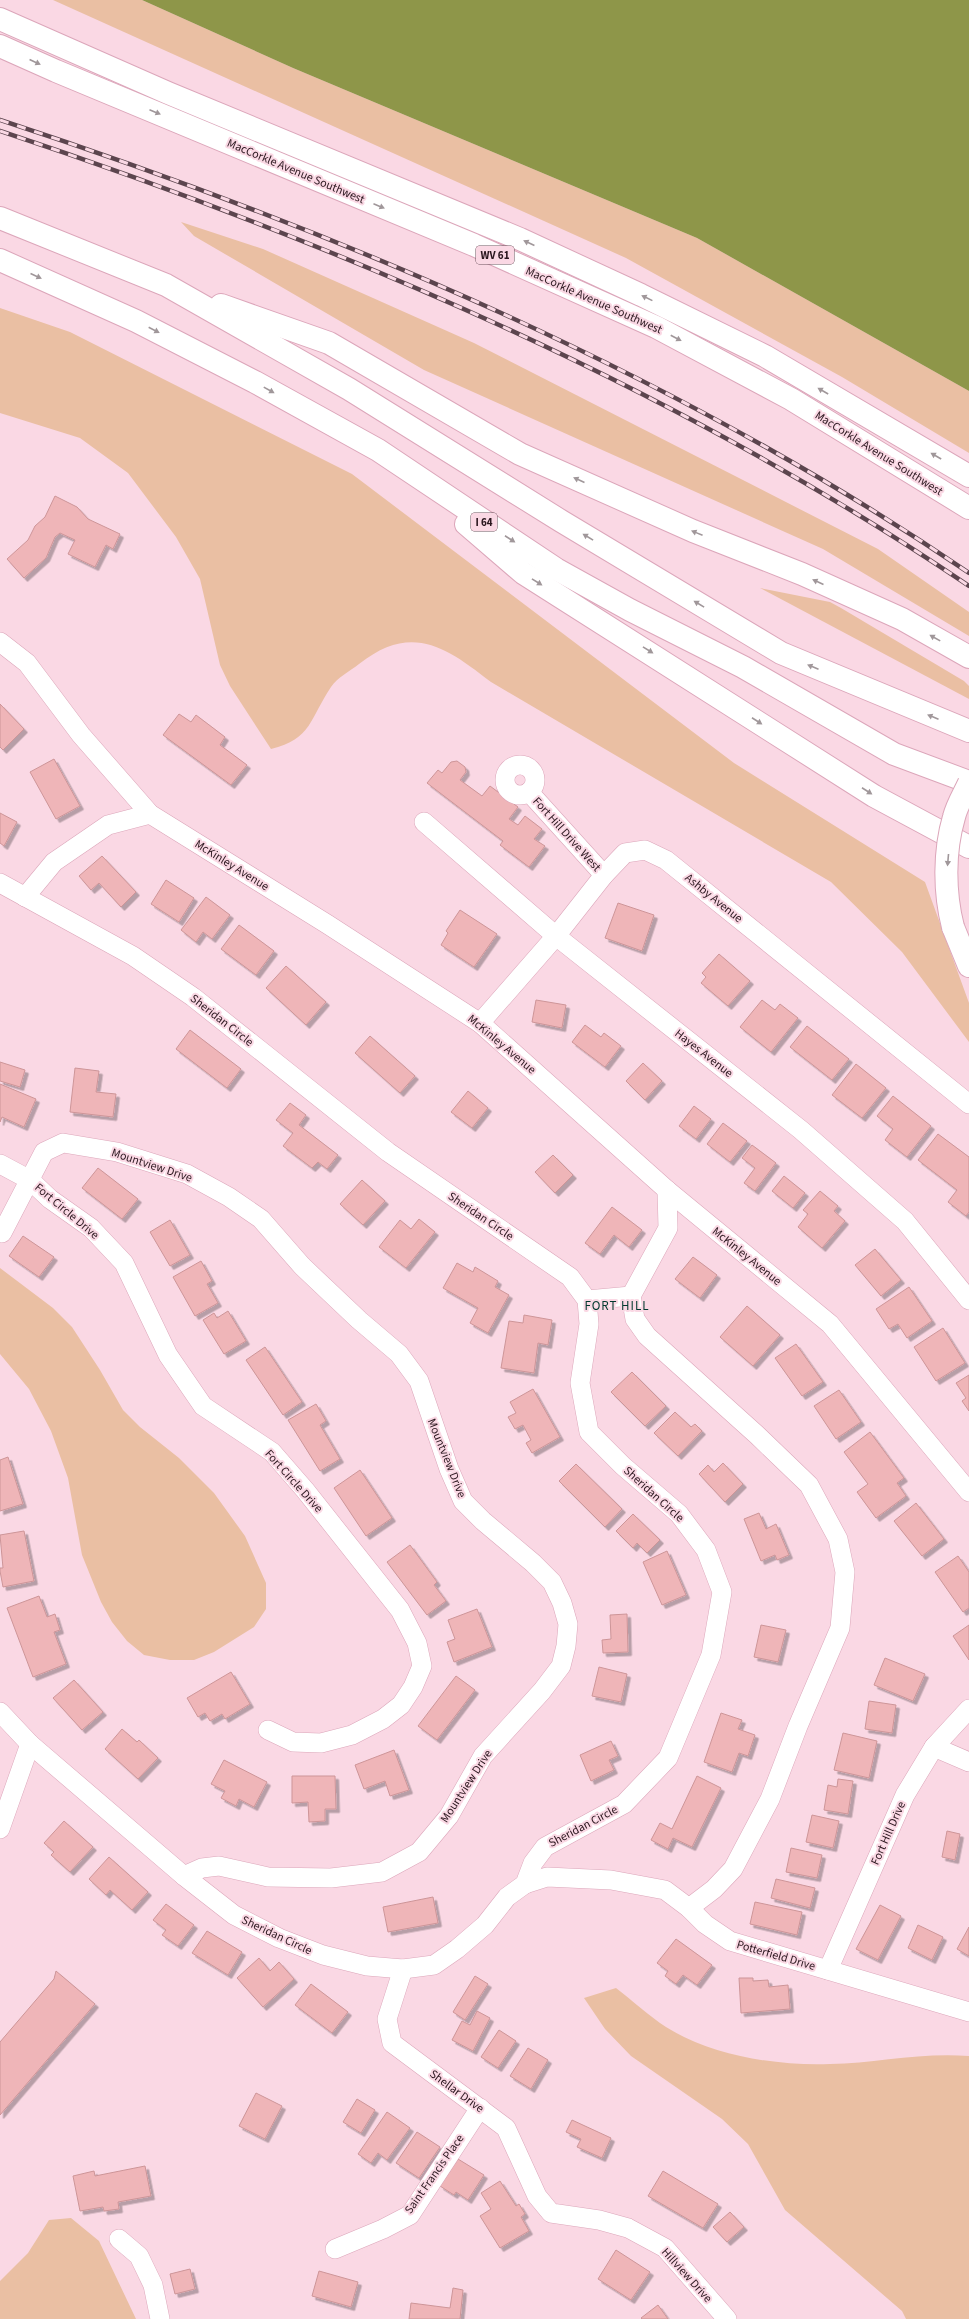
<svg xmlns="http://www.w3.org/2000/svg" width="969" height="2319" font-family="'Source Sans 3',sans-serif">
<defs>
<filter id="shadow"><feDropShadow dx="3.5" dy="3.5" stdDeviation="0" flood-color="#0004"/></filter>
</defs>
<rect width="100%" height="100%" fill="#fad8e4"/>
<g fill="#eabfa3">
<polygon points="53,0 142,0 293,68 697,238 969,391 969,453 842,377 626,258"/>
<polygon points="181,222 263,249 474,343 878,549 969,612 969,636 823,549 424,370 194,236"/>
<path d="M0 308 70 332 352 474 734 763 925 882 969 1003V1042L902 952 831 882 491 682C445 646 411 623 359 664 350 671 337 678 331 687 310 718 312 739 271 749L230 686 220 665 200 579 176 537 128 473 80 438 0 413Z"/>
<polygon points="760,588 830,602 841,608 964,681 969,686 969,699"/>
<polygon points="0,1268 53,1308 72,1327 100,1370 123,1410 140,1427 179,1458 214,1493 245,1536 266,1583 266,1609 254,1627 214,1652 194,1660 170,1660 144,1655 127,1641 112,1622 101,1602 82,1555 68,1478 51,1431 29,1389 0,1354"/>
<path d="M616 1988C633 2001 649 2016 666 2027 712 2056 777 2066 830 2064 876 2063 922 2052 969 2056V2319H906L902 2311 785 2210 748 2144 722 2119 631 2056 605 2029 584 1998Z"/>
<polygon points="71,2218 99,2241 136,2319 0,2319 0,2281 28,2253 49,2220"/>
</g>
<polygon fill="#8e9649" points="142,0 969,0 969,391 697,238 293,68"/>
<g fill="#efb5b8" stroke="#cd9598" filter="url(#shadow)">
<polygon points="55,496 77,507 88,519 120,534 113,549 106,545 95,567 68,554 75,540 60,533 55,537 46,558 24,578 7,559 28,540 35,526 45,517"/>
<polygon points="0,704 24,729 3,750 0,747"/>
<polygon points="179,714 191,722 196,715 225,737 220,745 247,765 231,785 163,735"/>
<polygon points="54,759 80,806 56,819 30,772"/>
<polygon points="457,761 465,767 466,772 460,780 482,796 490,786 518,807 509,819 518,825 525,816 542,829 534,839 545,846 529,867 500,845 503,841 427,783 438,770 442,773 451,762"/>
<polygon points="0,813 17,822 4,846 0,843"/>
<polygon points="102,856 136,892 121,907 99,883 91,890 79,876"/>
<polygon points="166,880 194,898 179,922 151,904"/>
<polygon points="206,897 230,915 212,939 203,932 196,942 181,930"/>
<polygon points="618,903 654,915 642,951 605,938"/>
<polygon points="460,910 497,934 474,967 441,945 448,933 446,931"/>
<polygon points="239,925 274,951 256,975 221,949"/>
<polygon points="719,954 750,981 728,1006 701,983 706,977 702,973"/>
<polygon points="286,966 326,1002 306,1025 266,988"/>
<polygon points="536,1000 566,1005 562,1028 532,1022"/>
<polygon points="762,1000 775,1010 780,1004 798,1018 771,1052 740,1027"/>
<polygon points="585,1025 601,1037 604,1033 621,1046 605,1067 572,1042"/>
<polygon points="807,1026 849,1059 832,1080 790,1047"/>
<polygon points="190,1030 241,1069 227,1088 176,1049"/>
<polygon points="370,1036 415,1076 400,1093 355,1053"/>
<polygon points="0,1062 25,1070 20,1087 0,1081"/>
<polygon points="643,1063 662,1081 645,1100 626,1081"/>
<polygon points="856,1064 886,1088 862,1118 832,1095"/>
<polygon points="75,1068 99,1071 96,1092 116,1094 113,1117 70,1112"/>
<polygon points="0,1084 36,1099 24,1127 2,1117 0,1122"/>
<polygon points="468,1091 488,1108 472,1128 451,1112"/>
<polygon points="893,1096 931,1126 907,1157 885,1140 893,1129 877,1116"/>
<polygon points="290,1103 306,1115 299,1125 338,1155 327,1169 318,1162 312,1168 283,1146 293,1133 276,1120"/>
<polygon points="694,1106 711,1119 696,1139 679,1126"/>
<polygon points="723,1123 747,1141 730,1162 707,1144"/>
<polygon points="938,1134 969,1157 969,1212 966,1216 948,1202 957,1190 918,1160"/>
<polygon points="752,1145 776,1163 755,1191 744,1183 755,1168 742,1158"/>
<polygon points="553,1155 573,1175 555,1193 535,1172"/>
<polygon points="98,1168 138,1199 122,1219 82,1188"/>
<polygon points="784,1176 805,1193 793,1208 772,1191"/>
<polygon points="362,1180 385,1201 363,1225 340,1204"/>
<polygon points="820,1191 838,1206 834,1211 845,1221 822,1248 798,1227 808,1214 803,1210"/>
<polygon points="612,1207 642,1230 629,1247 614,1235 600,1254 585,1243"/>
<polygon points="419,1219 435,1232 406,1268 379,1247 400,1220 411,1229"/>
<polygon points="170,1220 190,1255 170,1266 150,1232"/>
<polygon points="23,1236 54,1257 39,1277 9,1256"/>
<polygon points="875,1249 901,1280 881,1296 855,1265"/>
<polygon points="693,1257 717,1275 700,1298 675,1279"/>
<polygon points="201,1261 212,1281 207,1284 218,1303 195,1316 173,1277"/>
<polygon points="457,1263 473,1272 475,1267 498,1281 495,1287 509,1295 488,1333 470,1323 478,1308 443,1288"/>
<polygon points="909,1287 932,1321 907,1338 898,1324 889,1329 876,1309"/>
<polygon points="747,1306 780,1335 753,1366 720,1337"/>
<polygon points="228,1311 246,1341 224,1354 203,1320 214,1313 217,1318"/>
<polygon points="524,1315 552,1320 548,1345 538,1343 534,1373 501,1368 509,1321 523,1323"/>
<polygon points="943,1328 965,1363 936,1381 914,1347"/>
<polygon points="796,1344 823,1382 802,1396 775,1358"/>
<polygon points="265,1347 302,1402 283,1415 246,1360"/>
<polygon points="632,1372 666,1406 645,1426 611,1392"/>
<polygon points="969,1375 969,1411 962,1401 966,1398 956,1383"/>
<polygon points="533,1389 560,1437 532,1453 526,1443 531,1440 523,1425 515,1429 508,1417 516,1413 510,1402"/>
<polygon points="839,1390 861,1422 836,1439 814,1406"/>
<polygon points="316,1404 326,1421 320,1425 340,1459 320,1471 288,1420"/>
<polygon points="675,1412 691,1427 695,1424 702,1431 678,1456 654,1433"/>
<polygon points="870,1432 904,1478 897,1483 906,1496 876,1518 857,1492 868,1484 844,1452"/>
<polygon points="8,1457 23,1504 0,1511 0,1460"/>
<polygon points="723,1463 743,1484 725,1502 699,1474 708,1465 714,1472"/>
<polygon points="576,1464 622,1509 605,1527 559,1481"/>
<polygon points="360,1470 392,1518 366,1536 334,1488"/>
<polygon points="916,1503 944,1539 922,1556 894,1521"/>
<polygon points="759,1513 766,1529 776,1524 789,1555 777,1560 775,1555 761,1561 744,1519"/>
<polygon points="633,1514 660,1540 647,1553 637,1543 633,1548 616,1531"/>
<polygon points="24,1531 34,1581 3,1587 0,1571 0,1568 3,1568 0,1535"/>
<polygon points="410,1545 437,1582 434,1585 446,1601 427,1615 387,1562"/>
<polygon points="667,1551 686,1595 662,1605 643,1562"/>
<polygon points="958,1556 969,1572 969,1608 963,1612 935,1572"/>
<polygon points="39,1596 47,1617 55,1614 60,1630 54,1632 66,1664 33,1677 7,1608"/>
<polygon points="477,1609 492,1647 454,1662 447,1642 455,1639 448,1620"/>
<polygon points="627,1614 628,1652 603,1653 602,1640 611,1639 610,1615"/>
<polygon points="761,1625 786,1630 778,1662 754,1657"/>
<polygon points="969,1625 969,1660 953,1636"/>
<polygon points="885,1658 925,1674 913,1701 874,1685"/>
<polygon points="599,1667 627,1674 621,1702 592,1696"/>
<polygon points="231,1672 250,1704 225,1719 222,1714 210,1721 205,1713 198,1717 187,1698"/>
<polygon points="456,1676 475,1690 437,1740 418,1726"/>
<polygon points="74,1680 103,1712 82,1730 53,1698"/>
<polygon points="869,1701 896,1705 892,1733 865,1729"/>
<polygon points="721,1713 742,1720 738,1729 755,1735 748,1756 739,1753 732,1772 704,1762"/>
<polygon points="122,1729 137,1742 139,1740 158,1758 138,1779 105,1749"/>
<polygon points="843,1733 877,1741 869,1778 834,1770"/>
<polygon points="611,1741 618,1756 609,1760 614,1770 591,1781 580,1755"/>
<polygon points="394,1750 409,1790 390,1796 385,1781 364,1789 355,1765"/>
<polygon points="224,1760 267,1782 254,1807 239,1799 236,1806 221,1798 225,1791 211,1784"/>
<polygon points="292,1776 335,1776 336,1809 325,1809 325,1821 309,1822 308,1802 292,1803"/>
<polygon points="697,1776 721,1788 692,1847 673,1838 668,1849 651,1840 660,1823 672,1829"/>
<polygon points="838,1779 853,1781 848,1814 824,1810 828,1785 837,1787"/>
<polygon points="812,1815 839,1821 833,1848 806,1842"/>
<polygon points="64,1821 93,1847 70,1872 51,1855 54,1852 44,1843"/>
<polygon points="947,1831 960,1834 955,1860 942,1857"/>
<polygon points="791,1848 822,1855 817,1878 786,1872"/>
<polygon points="109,1857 148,1892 132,1910 110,1890 106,1895 89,1879"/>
<polygon points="776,1879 815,1888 810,1908 771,1898"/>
<polygon points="433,1897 438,1923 388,1932 383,1907"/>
<polygon points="755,1902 802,1912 797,1935 750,1924"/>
<polygon points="166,1904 194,1925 178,1946 162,1935 166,1930 153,1920"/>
<polygon points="880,1905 901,1916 878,1960 856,1949"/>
<polygon points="918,1925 943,1937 932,1960 908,1948"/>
<polygon points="969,1927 969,1956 957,1949"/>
<polygon points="207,1931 242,1952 228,1975 192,1953"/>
<polygon points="676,1939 712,1965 697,1985 683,1975 676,1984 665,1976 668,1971 657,1963"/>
<polygon points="259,1958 270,1971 279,1962 294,1979 263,2007 237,1978"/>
<polygon points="56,1971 95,2004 0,2115 0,2042 54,1979"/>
<polygon points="475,1976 488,1984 465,2020 453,2012"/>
<polygon points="739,1978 753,1978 753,1981 768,1980 769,1987 788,1985 790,2009 741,2013"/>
<polygon points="311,1984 348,2012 332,2033 295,2005"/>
<polygon points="477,2011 490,2018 473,2051 452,2040 462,2021 470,2025"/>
<polygon points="499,2030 516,2041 498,2068 481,2057"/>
<polygon points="528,2048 548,2060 531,2089 510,2076"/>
<polygon points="256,2093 282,2106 265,2139 239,2126"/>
<polygon points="357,2099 375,2110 361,2133 343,2122"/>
<polygon points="387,2112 410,2128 387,2160 378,2153 371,2163 358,2154"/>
<polygon points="572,2120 611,2138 602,2158 577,2147 581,2139 566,2132"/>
<polygon points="417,2132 440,2147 419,2178 396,2163"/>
<polygon points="458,2159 484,2175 468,2200 456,2192 454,2195 440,2186"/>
<polygon points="145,2166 151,2196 118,2202 119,2209 104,2211 103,2207 80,2211 73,2176 94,2171 95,2176"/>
<polygon points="663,2171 718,2204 703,2228 648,2196"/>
<polygon points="500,2181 516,2206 519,2204 525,2214 521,2217 529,2231 500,2248 480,2216 491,2209 481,2193"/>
<polygon points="730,2212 744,2227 727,2242 713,2227"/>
<polygon points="616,2250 650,2272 631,2300 598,2279"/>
<polygon points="190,2269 195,2289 175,2294 170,2274"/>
<polygon points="319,2271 358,2282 351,2307 312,2296"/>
<polygon points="453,2288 463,2290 460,2319 409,2319 411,2303 450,2308"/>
<polygon points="658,2305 668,2319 642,2319 641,2318"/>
</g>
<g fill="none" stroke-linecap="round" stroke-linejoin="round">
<defs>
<g id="minor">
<polyline points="0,642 27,663 81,735 150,814 327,924 480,1023 667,1190 830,1324 969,1492"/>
<circle cx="520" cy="780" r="15"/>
<polyline points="529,792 604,875"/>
<polyline points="424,822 556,936 801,1130 905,1221 969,1300"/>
<polyline points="0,883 133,956 193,997 388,1152 570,1277 587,1300 589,1324 580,1383 589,1432 623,1466 679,1514 706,1550 722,1592 711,1655 668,1758 624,1804 545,1847 533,1863 525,1884 507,1897 485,1925 457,1949 434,1965 403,1969 367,1966 323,1955 279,1938 234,1915 184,1876 30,1744 0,1712"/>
<polyline points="25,897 54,862 108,825 150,814"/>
<polyline points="480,1023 556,936 604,875 625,853 645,850 666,860 969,1104"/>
<polyline points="0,1164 30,1180 50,1199 91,1228 124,1263 168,1355 203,1406 272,1452 305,1490 400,1610 417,1643 422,1666 413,1687 401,1705 383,1719 352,1735 321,1743 293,1742 268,1730"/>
<polyline points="667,1190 668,1228 631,1296 635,1319 647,1336 757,1435 809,1485 838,1539 845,1572 840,1628 798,1726 770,1799 733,1869 714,1889 689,1908"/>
<polyline points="2,1233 44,1152 63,1143 117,1152 187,1174 229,1197 261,1219 302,1266 359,1320 399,1354 419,1381 449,1469 463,1501 483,1521 533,1563 552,1582 562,1603 568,1624 566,1646 561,1666 542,1691 483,1756 449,1816 419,1852 382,1872 331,1878 268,1877 219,1866 202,1868 184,1876"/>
<polyline points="587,1300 631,1296"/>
<polyline points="934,1747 969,1762"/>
<polyline points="0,1829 30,1744"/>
<polyline points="525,1884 547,1877 611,1880 665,1890 689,1908 705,1924 730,1941 969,2012"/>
<polyline points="403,1969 387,2019 392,2043 506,2128 537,2196 551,2213 599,2220 628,2228 665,2248 727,2319"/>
<polyline points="828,1970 905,1795 934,1747 969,1709"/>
<polyline points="119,2239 139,2256 153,2285 160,2319"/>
<polyline points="335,2249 383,2229 410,2215 480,2108"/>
</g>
<g id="primary">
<polyline points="0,19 168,93 520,239 641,295 765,356 969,476"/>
<polyline points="0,46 56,71 474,245 656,327 791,399 969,508"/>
</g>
<g id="motorway">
<polyline points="0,218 166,285 349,389 561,521 781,653 969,731"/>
<polyline points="0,260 136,321 255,382 378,450 556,569 630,610 743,667 894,754 969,782"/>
<polyline points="221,305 329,343 520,454 693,531 802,574 902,619 969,657"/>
<polyline points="466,524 523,573 874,796 969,847"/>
<polyline points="953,927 969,966"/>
</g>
</defs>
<use href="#minor" stroke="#dca6ba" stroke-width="20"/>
<use href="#primary" stroke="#dca6ba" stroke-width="24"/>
<use href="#motorway" stroke="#dca6ba" stroke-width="24"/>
<use href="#minor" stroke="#fff" stroke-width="19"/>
<use href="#primary" stroke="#fff" stroke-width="22"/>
<use href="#motorway" stroke="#fff" stroke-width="22"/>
<defs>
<g id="rail">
<path d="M0 120C338 231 674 372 969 573"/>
<path d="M0 131C339 244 672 385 969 586"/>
</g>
</defs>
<use href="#rail" stroke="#5c454e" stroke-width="4.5"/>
<use href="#rail" stroke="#fad8e4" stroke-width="3" stroke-dasharray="9" stroke-linecap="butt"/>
<defs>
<path id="motorway-bridge" d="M953 927C944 892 944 851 954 817 957 805 964 794 969 783"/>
</defs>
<use href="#motorway-bridge" stroke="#dca6ba" stroke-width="24" stroke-linecap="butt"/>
<use href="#motorway-bridge" stroke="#fff" stroke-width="22"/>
</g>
<defs><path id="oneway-solid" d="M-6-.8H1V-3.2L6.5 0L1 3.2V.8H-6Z"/></defs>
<g fill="#a0979a">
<use href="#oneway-solid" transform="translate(35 62) rotate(25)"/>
<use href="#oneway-solid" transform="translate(155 112) rotate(23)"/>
<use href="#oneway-solid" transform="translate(379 206) rotate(23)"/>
<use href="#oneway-solid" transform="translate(529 243) rotate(-155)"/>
<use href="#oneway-solid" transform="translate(36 276) rotate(24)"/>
<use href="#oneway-solid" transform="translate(647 298) rotate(-154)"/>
<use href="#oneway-solid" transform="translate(154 330) rotate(27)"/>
<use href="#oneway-solid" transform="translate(676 338) rotate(28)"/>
<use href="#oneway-solid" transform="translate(269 390) rotate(29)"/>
<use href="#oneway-solid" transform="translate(823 391) rotate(-150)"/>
<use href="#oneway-solid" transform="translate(936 456) rotate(-150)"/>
<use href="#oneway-solid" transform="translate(579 480) rotate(-156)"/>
<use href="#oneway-solid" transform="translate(697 533) rotate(-158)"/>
<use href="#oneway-solid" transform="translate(588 537) rotate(-149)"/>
<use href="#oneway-solid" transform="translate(510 539) rotate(33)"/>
<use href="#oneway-solid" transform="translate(537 582) rotate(32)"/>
<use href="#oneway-solid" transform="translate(818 582) rotate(-156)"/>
<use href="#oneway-solid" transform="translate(699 604) rotate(-149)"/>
<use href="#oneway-solid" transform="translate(935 638) rotate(-151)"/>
<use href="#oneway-solid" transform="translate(648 650) rotate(32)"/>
<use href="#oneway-solid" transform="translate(813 667) rotate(-157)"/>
<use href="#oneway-solid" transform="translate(933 717) rotate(-157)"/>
<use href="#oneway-solid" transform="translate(757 721) rotate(33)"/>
<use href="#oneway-solid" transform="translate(867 791) rotate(33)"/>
<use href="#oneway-solid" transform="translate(948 860) rotate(95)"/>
</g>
<g text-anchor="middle" stroke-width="4" stroke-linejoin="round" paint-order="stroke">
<g fill="#fad8e4" stroke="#69515a" stroke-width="1">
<rect x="476" y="246" width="38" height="18" rx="3"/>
<rect x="471" y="513" width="26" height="18" rx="3"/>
</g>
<g font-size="11" font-weight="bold" fill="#2b171f">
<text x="495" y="259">WV 61</text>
<text x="484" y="526">I 64</text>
</g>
<g font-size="12" fill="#2b171f" stroke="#fad8e4">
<text transform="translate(296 171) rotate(23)" y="4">MacCorkle Avenue Southwest</text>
<text transform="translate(594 300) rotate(24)" y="4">MacCorkle Avenue Southwest</text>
<text transform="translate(879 453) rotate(32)" y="4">MacCorkle Avenue Southwest</text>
<text transform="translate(567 834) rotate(48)" y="4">Fort Hill Drive West</text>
<text transform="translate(232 865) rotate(32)" y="4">McKinley Avenue</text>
<text transform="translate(714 898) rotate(39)" y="4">Ashby Avenue</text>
<text transform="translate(222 1020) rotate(38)" y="4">Sheridan Circle</text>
<text transform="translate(502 1044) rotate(40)" y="4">McKinley Avenue</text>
<text transform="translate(704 1053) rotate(38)" y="4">Hayes Avenue</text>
<text transform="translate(152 1165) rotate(18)" y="4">Mountview Drive</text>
<text transform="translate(67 1211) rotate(40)" y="4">Fort Circle Drive</text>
<text transform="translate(481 1216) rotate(34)" y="4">Sheridan Circle</text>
<text transform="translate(747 1256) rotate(39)" y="4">McKinley Avenue</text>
<text transform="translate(447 1458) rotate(68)" y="4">Mountview Drive</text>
<text transform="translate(294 1481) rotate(48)" y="4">Fort Circle Drive</text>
<text transform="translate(654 1494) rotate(42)" y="4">Sheridan Circle</text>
<text transform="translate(466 1786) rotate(-57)" y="4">Mountview Drive</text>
<text transform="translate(583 1826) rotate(-28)" y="4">Sheridan Circle</text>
<text transform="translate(888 1833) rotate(-66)" y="4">Fort Hill Drive</text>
<text transform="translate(277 1935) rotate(25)" y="4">Sheridan Circle</text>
<text transform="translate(776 1955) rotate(16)" y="4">Potterfield Drive</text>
<text transform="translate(457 2091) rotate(36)" y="4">Shellar Drive</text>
<text transform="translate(434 2174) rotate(-55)" y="4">Saint Francis Place</text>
<text transform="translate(687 2275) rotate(48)" y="4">Hillview Drive</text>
</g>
<g font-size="13" letter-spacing="1" fill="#00392e" stroke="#fad8e4">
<text x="617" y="1310">FORT HILL</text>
</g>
</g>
</svg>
